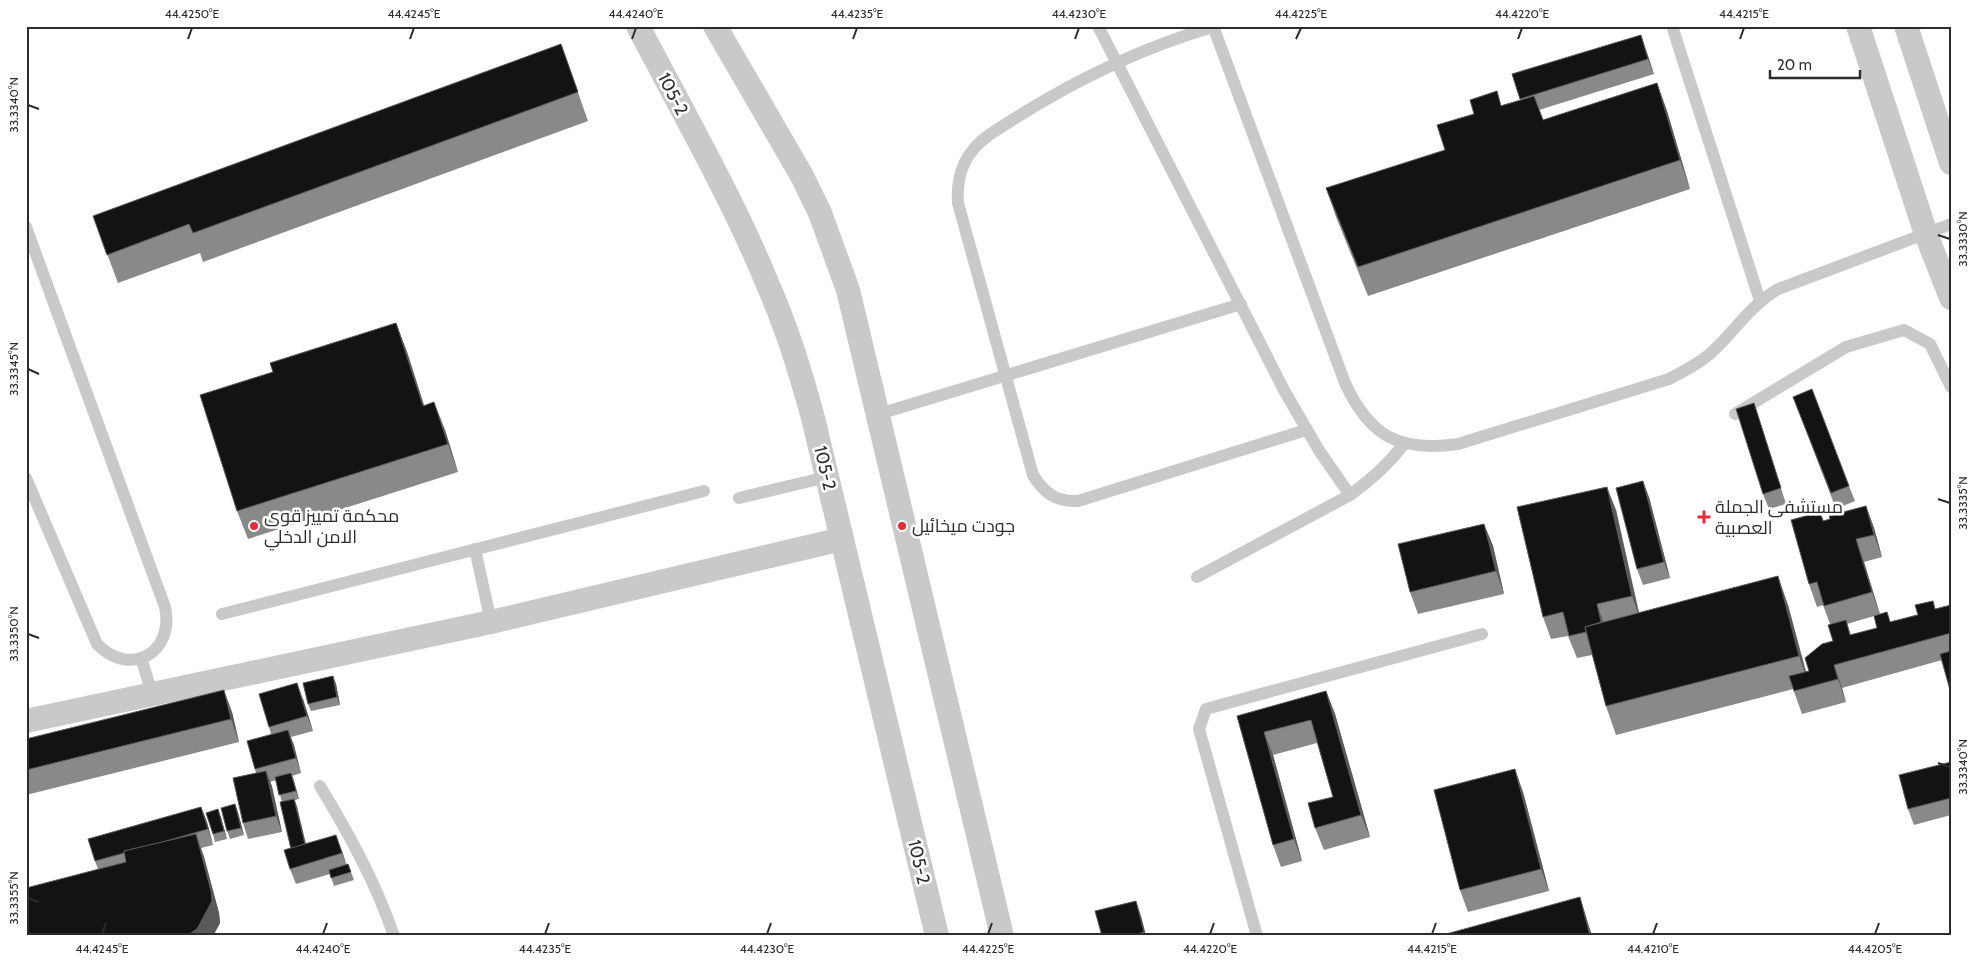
<svg xmlns="http://www.w3.org/2000/svg" width="1977" height="962" font-family="Cabin,Cairo,sans-serif">
<rect width="100%" height="100%" fill="#fff"/>
<g fill="none" stroke-linecap="round" stroke-linejoin="round">
<g stroke="#c9c9c9" stroke-width="12">
<polyline points="1098,26 1285,392 1320,452 1350,495"/>
<path d="M1213 26 1345 383C1370 437 1399 452 1458 444L1669 379C1684 371 1699 364 1712 352 1736 330 1747 309 1776 290L1951 224"/>
<polyline points="1672,26 1760,301"/>
<path d="M1213 27C1133 50 1058 89 989 135 965 152 956 174 958 203L1033 475C1044 493 1056 502 1078 501L1306 430"/>
<path d="M26 227 165 607C175 653 130 678 97 644L26 478"/>
<polyline points="879,414 1241,304"/>
<polyline points="1735,414 1846,347 1904,330 1930,344 1951,387"/>
<polyline points="739,498 827,477"/>
<polyline points="475,549 491,622"/>
<path d="M1197 577 1350 495C1371 480 1388 465 1404 444"/>
<polyline points="222,614 704,491"/>
<polyline points="141,658 152,693"/>
<path d="M320 786C349 834 376 883 394 936"/>
<polyline points="1257,936 1199,729 1206,709 1482,634"/>
</g>
<g stroke="#c9c9c9" stroke-width="24">
<path d="M638 26C682 111 732 197 768 285 787 328 801 373 813 418L937 936"/>
<polyline points="715,26 802,176 820,213 848,290 1002,936"/>
<polyline points="1858,26 1926,234 1951,298"/>
<polyline points="1906,26 1951,163"/>
<polyline points="26,721 491,622 842,539"/>
</g>
</g>
<g fill="#898989" fill-rule="evenodd">
<polygon points="561,44 588,121 203,262 200,253 118,283 93,216"/>
<polygon points="1646,50 1654,74 1539,110 1543,120 1657,83 1667,111 1690,189 1368,296 1336,217 1326,188 1445,150 1502,105 1520,100 1512,74"/>
<polygon points="396,323 407,352 424,405 445,430 458,472 248,539 237,511 273,372"/>
<polygon points="1793,397 1849,486 1855,501 1836,509"/>
<polygon points="1754,403 1786,504 1769,509 1763,494"/>
<polygon points="1649,497 1670,578 1643,585 1637,569"/>
<path d="M1834 505 1837 513 1866 506 1874 528 1882 557 1864 562 1880 614 1887 612 1890 622 1951 605V692L1942 660 1842 688 1846 702 1802 714 1793 689 1616 735 1606 706 1592 655 1577 658 1568 636 1551 639 1543 617 1616 510 1639 612 1788 605 1806 671H1809L1833 641 1830 624 1823 605 1817 607 1809 584 1820 512 1824 521 1830 519ZM1874 616 1877 628 1851 635 1847 624Z"/>
<polygon points="1484,524 1493,546 1504,594 1418,614 1410,592"/>
<polygon points="333,676 336,684 340,705 311,711 308,704"/>
<polygon points="1326,691 1335,714 1370,837 1324,850 1315,828 1333,797 1317,743 1273,755 1302,861 1281,867 1273,845 1237,716"/>
<polygon points="303,699 313,731 291,737 301,773 292,776 299,799 295,800 297,807 306,844 342,851 346,864 348,864 354,880 334,886 330,874 296,884 290,869 291,849 282,802 276,780 270,782 282,832 248,839 243,823 256,773 255,769 271,734 269,727"/>
<polygon points="232,712 239,742 26,795 26,739"/>
<polygon points="1951,762 1951,815 1914,825 1908,809"/>
<polygon points="1523,792 1549,891 1468,912 1460,890"/>
<polygon points="235,804 244,835 230,839 227,831"/>
<polygon points="201,807 207,822 213,845 201,848 204,857 219,913 220,923 213,936 26,936 98,869 95,861"/>
<polygon points="218,809 227,839 215,842 213,834"/>
<polygon points="1141,916 1146,936 1102,936"/>
</g>
<g fill="#5a5a5a">
<polygon points="1641,35 1654,74 1648,59"/>
<polygon points="1657,83 1667,111 1690,189 1680,160"/>
<polygon points="396,323 407,352 433,434 423,406"/>
<polygon points="434,402 445,430 458,472 448,444"/>
<polygon points="1643,481 1649,497 1670,578 1664,562"/>
<polygon points="1607,487 1616,510 1640,619 1632,596"/>
<polygon points="1866,506 1874,528 1882,557 1874,535"/>
<polygon points="1484,524 1493,546 1504,594 1496,571"/>
<polygon points="1856,539 1864,562 1880,615 1872,592"/>
<polygon points="1778,576 1788,605 1809,685 1799,656"/>
<polygon points="1597,604 1605,627 1602,628"/>
<polygon points="1834,665 1842,688 1846,702 1838,679"/>
<polygon points="333,676 336,684 340,705 337,697"/>
<polygon points="297,683 303,699 313,731 307,716"/>
<polygon points="224,690 232,712 239,742 231,719"/>
<polygon points="1326,691 1335,714 1370,837 1361,815"/>
<polygon points="288,730 294,745 301,773 296,758"/>
<polygon points="1264,732 1273,755 1302,861 1294,839"/>
<polygon points="1515,769 1523,792 1549,891 1541,869"/>
<polygon points="266,771 272,786 282,832 276,816"/>
<polygon points="291,773 294,781 299,799 296,791"/>
<polygon points="294,799 297,807 309,858 306,850"/>
<polygon points="235,804 238,812 244,835 241,828"/>
<polygon points="201,807 207,822 213,845 208,829"/>
<polygon points="218,809 221,817 227,839 224,831"/>
<polygon points="196,834 204,857 219,913 220,923 213,936 189,936 188,935"/>
<polygon points="336,835 342,851 348,869 342,853"/>
<polygon points="1580,897 1585,913 1592,936 1590,936"/>
<polygon points="1136,901 1141,916 1146,936 1145,936 1144,932"/>
</g>
<g fill="#131313" stroke="#5a5a5a">
<polygon points="1641,35 1648,59 1520,99 1512,74"/>
<polygon points="561,44 578,92 193,233 189,224 107,255 93,216"/>
<polygon points="1657,83 1680,160 1358,267 1326,188 1445,150 1437,125 1474,114 1470,100 1497,91 1501,106 1534,96 1543,120"/>
<polygon points="396,323 423,406 434,402 448,444 237,511 200,395 273,372 270,363"/>
<polygon points="1812,389 1849,486 1831,493 1793,397"/>
<polygon points="1754,403 1781,488 1763,494 1736,409"/>
<polygon points="1643,481 1664,562 1637,569 1616,488"/>
<polygon points="1607,487 1632,596 1597,604 1601,622 1585,627 1586,632 1569,636 1563,612 1543,617 1517,507"/>
<polygon points="1834,505 1836,514 1866,506 1874,535 1856,539 1872,592 1824,606 1817,582 1809,584 1791,520 1820,512 1823,521 1830,519 1827,507"/>
<polygon points="1484,524 1496,571 1410,592 1398,544"/>
<polygon points="1778,576 1799,656 1606,706 1585,627"/>
<polygon points="1933,601 1935,609 1951,605 1951,633 1834,665 1838,679 1794,691 1789,676 1809,671 1805,658 1822,644 1833,641 1828,625 1846,620 1850,635 1877,628 1874,616 1887,612 1890,622 1918,615 1915,605"/>
<polygon points="1951,651 1951,690 1950,690 1940,654"/>
<polygon points="333,676 337,697 308,704 303,683"/>
<polygon points="297,683 307,716 269,727 259,694"/>
<polygon points="224,690 231,719 26,770 26,739"/>
<polygon points="1326,691 1361,815 1315,828 1308,803 1333,797 1311,720 1264,732 1294,839 1273,845 1237,716"/>
<polygon points="288,730 296,758 255,769 247,741"/>
<polygon points="1951,762 1951,798 1908,809 1899,775"/>
<polygon points="1515,769 1541,869 1460,890 1434,790"/>
<polygon points="266,771 276,816 243,823 233,778"/>
<polygon points="291,773 296,791 279,795 275,777"/>
<polygon points="294,799 305,844 291,849 280,802"/>
<polygon points="235,804 241,828 227,831 221,808"/>
<polygon points="201,807 208,829 159,843 124,851 124,853 95,861 88,839"/>
<polygon points="218,809 224,831 213,834 206,813"/>
<polygon points="196,834 211,891 212,901 197,929 188,935 185,936 26,936 26,888 126,862 124,851"/>
<polygon points="336,835 342,853 290,869 284,850"/>
<polygon points="348,864 351,872 331,878 329,870"/>
<polygon points="1580,897 1590,936 1439,936"/>
<polygon points="1136,901 1144,932 1130,936 1102,936 1095,911"/>
</g>
<path fill="none" stroke="#2c2c2c" stroke-width="2" d="M188 39 192 28M410 39 414 28M632 39 636 28M853 39 857 28M1075 39 1079 28M1296 39 1301 28M1518 39 1522 28M1740 39 1744 28M28 105 39 109M1938 235 1950 239M28 369 39 374M1938 499 1950 503M28 634 39 638M1938 763 1950 767M28 898 39 902M102 934 106 923M323 934 327 923M545 934 549 923M767 934 771 923M988 934 992 923M1210 934 1214 923M1432 934 1436 923M1653 934 1657 923M1875 934 1879 923"/>
<g fill="#e32e39" stroke="#fff" stroke-width="2">
<path d="M1701.5 509.5h5v5h5v5h-5v5h-5v-5h-5v-5h5z"/>
<circle cx="254" cy="526" r="5"/>
<circle cx="902" cy="526" r="5"/>
</g>
<g text-anchor="middle" stroke-width="5" stroke-linejoin="round" paint-order="stroke">
<g font-size="18" fill="#2c2c2c" stroke="#fff">
<text transform="translate(673 94) rotate(63)" y="6">105-2</text>
<text transform="translate(825 468) rotate(77)" y="6">105-2</text>
<text transform="translate(919 862) rotate(77)" y="6">105-2</text>
</g>
<g font-size="18" fill="#2c2c2c" stroke="#fff" text-anchor="start">
<text x="1715" y="513">مستشفى الجملة<tspan x="1715" dy="21">العصبية</tspan></text>
<text x="264" y="522">محكمة تمييز قوى<tspan x="264" dy="21">الامن الدخلي</tspan></text>
<text x="912" y="532">جودت ميخائيل</text>
</g>
</g>
<rect width="1977" height="962" fill="none" stroke="#ffffff" stroke-width="55"/>
<path d="M1770 70v8h90v-8" fill="none" stroke="#2c2c2c" stroke-width="2.5"/>
<text x="1777" y="70" font-size="15" fill="#2c2c2c" stroke="#ffffff" stroke-width="4" paint-order="stroke">20 m</text>
<rect x="28" y="28" width="1922" height="906" fill="none" stroke="#2c2c2c" stroke-width="2"/>
<g font-size="12" text-anchor="middle" fill="#2c2c2c">
<text x="192" y="18">44.4250°E</text>
<text x="414" y="18">44.4245°E</text>
<text x="636" y="18">44.4240°E</text>
<text x="857" y="18">44.4235°E</text>
<text x="1079" y="18">44.4230°E</text>
<text x="1301" y="18">44.4225°E</text>
<text x="1522" y="18">44.4220°E</text>
<text x="1744" y="18">44.4215°E</text>
<text transform="translate(14 105) rotate(-90)" y="4">33.3340°N</text>
<text transform="translate(1963 239) rotate(-90)" y="4">33.3330°N</text>
<text transform="translate(14 369) rotate(-90)" y="4">33.3345°N</text>
<text transform="translate(1963 503) rotate(-90)" y="4">33.3335°N</text>
<text transform="translate(14 634) rotate(-90)" y="4">33.3350°N</text>
<text transform="translate(1963 767) rotate(-90)" y="4">33.3340°N</text>
<text transform="translate(14 898) rotate(-90)" y="4">33.3355°N</text>
<text x="102" y="953">44.4245°E</text>
<text x="323" y="953">44.4240°E</text>
<text x="545" y="953">44.4235°E</text>
<text x="767" y="953">44.4230°E</text>
<text x="988" y="953">44.4225°E</text>
<text x="1210" y="953">44.4220°E</text>
<text x="1432" y="953">44.4215°E</text>
<text x="1653" y="953">44.4210°E</text>
<text x="1875" y="953">44.4205°E</text>
</g>
</svg>
